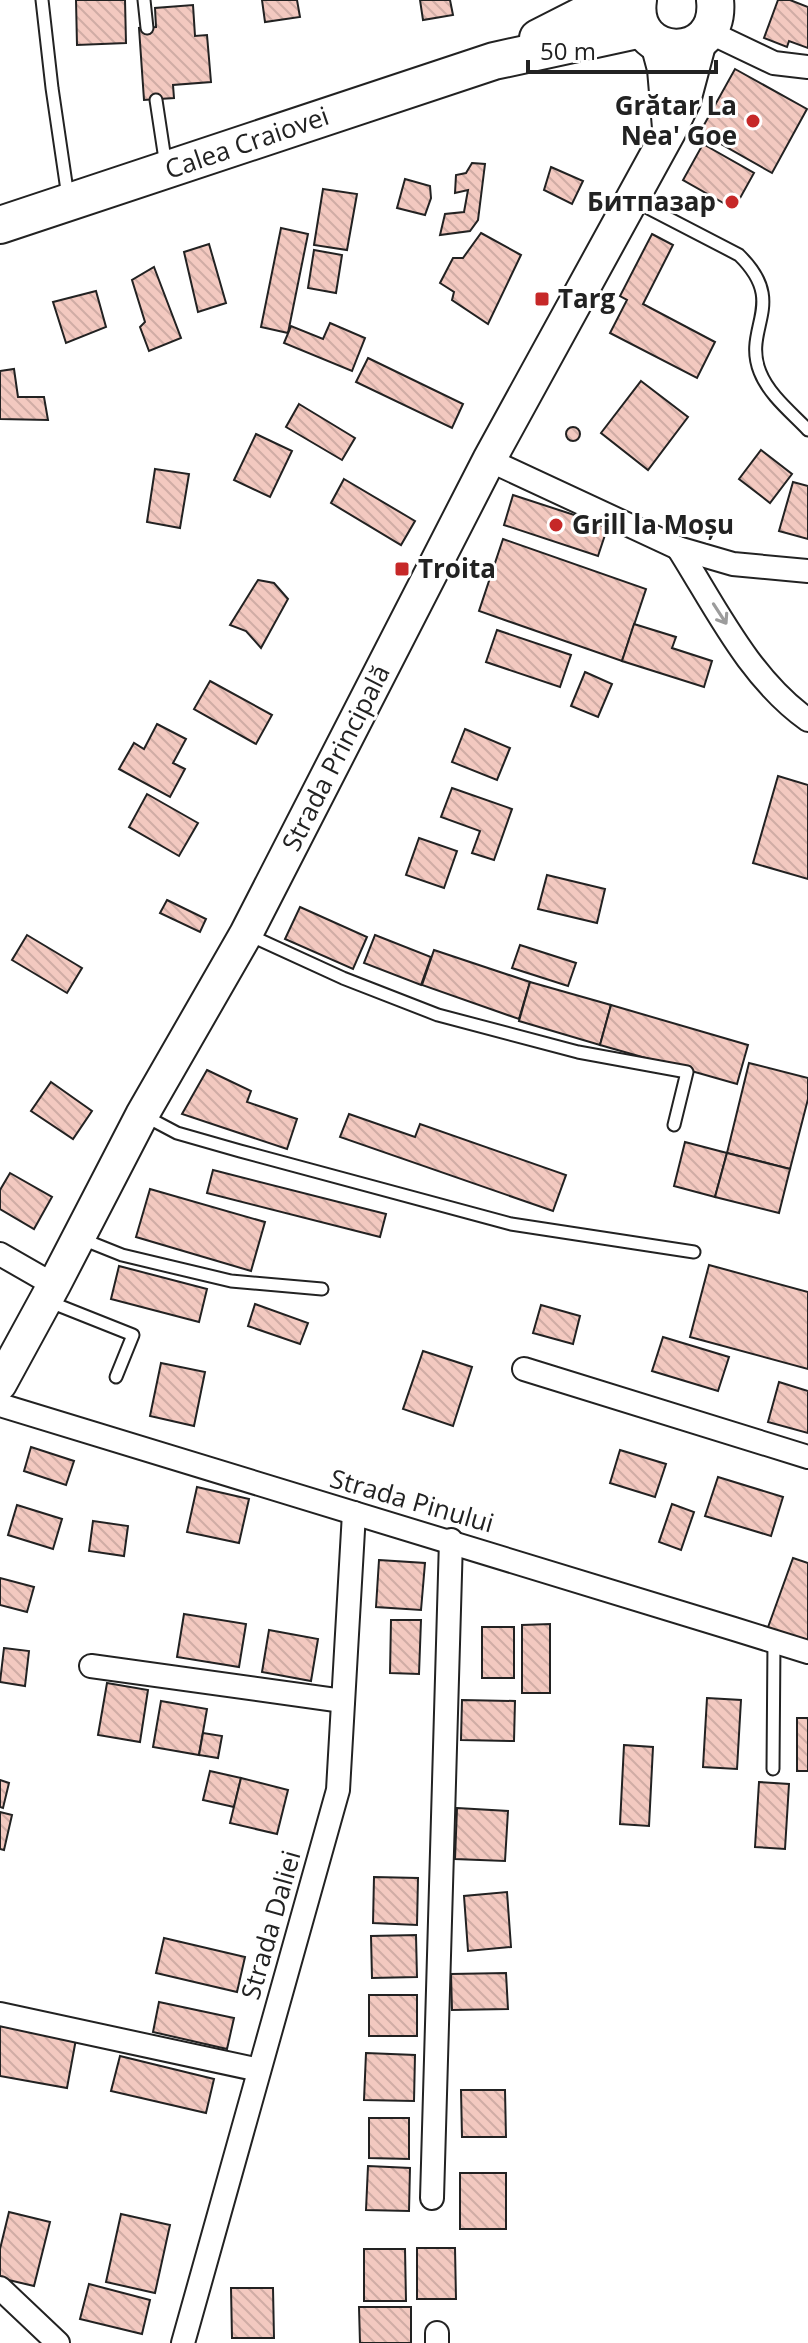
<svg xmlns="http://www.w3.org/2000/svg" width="808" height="2343" font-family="'Open Sans',sans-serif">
<defs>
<pattern id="building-back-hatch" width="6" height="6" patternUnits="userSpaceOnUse" patternTransform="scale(2)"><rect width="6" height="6" fill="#f3c9c0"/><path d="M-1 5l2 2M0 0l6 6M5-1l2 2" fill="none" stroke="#d0aca5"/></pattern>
</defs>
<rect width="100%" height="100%" fill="#fff"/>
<g fill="url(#building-back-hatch)" stroke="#222" stroke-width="2">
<polygon points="76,0 125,0 126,43 77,45"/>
<polygon points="262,0 297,0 300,17 265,22"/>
<polygon points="420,0 450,0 453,15 423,20"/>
<polygon points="778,0 790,0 808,7 808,48 789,41 787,47 764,38"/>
<polygon points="193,5 195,36 207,35 211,82 173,85 174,98 144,100 139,28 156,27 155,8"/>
<polygon points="735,69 807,109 772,173 700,132"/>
<polygon points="703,144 754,173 734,209 683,180"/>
<polygon points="472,163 485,164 478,220 470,231 440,235 445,214 464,212 468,190 455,193 456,175 466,173"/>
<polygon points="551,167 583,181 572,204 544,190"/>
<polygon points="405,179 430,186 431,198 425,215 397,208"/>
<polygon points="323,189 357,194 347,250 314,245"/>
<polygon points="281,228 308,234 288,333 261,327"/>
<polygon points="481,233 521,255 488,324 452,300 454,292 440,283 453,258 463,258"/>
<polygon points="652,234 673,245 643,304 715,342 697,378 610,333 627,300 620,296"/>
<polygon points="209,244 226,303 198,312 184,252"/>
<polygon points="314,250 342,255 336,293 308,288"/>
<polygon points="154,267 181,338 149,351 140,327 145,322 132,280"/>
<polygon points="96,291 106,327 66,343 53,302"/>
<polygon points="330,323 365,338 352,371 284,343 291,326 323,339"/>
<polygon points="368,358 463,404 452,428 356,382"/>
<polygon points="14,369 18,397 44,397 48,420 0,419 0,371"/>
<polygon points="641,381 688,417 648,470 601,433"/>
<polygon points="299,404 355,438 342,460 286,427"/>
<circle cx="573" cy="434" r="7"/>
<polygon points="256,434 292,451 270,497 234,480"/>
<polygon points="761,450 792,474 770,503 739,479"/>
<polygon points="155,469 189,474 180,528 147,522"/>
<polygon points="344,479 415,521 401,545 331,503"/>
<polygon points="793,482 808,486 808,539 779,531"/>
<polygon points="513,495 608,526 598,556 504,525"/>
<polygon points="503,539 646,589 622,661 479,611"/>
<polygon points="258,580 274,583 288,599 261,648 246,631 230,625"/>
<polygon points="634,624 676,637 672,648 712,661 704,687 622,661"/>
<polygon points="497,630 571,655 560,687 486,662"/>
<polygon points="585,672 612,684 598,717 571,706"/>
<polygon points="210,681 272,715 256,744 194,709"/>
<polygon points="157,724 186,739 173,763 185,769 170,797 119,769 134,743 144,749"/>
<polygon points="465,729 510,748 497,780 452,762"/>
<polygon points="778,776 808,785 808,879 753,863"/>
<polygon points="452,788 512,809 494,860 472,853 480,831 441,817"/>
<polygon points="147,794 198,823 179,856 129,827"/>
<polygon points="419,838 457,851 444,888 406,875"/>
<polygon points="547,875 605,889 597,923 538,909"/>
<polygon points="167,900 206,919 200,932 160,913"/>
<polygon points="300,907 367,937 353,969 285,939"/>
<polygon points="27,935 82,968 67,993 12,960"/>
<polygon points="375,935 431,957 421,985 364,963"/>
<polygon points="520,945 576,963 568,986 512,968"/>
<polygon points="434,950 530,982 519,1019 422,985"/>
<polygon points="530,982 611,1005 600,1045 519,1021"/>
<polygon points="611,1005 748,1045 737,1084 600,1045"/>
<polygon points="749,1063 808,1078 808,1099 790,1169 727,1153"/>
<polygon points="207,1070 251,1091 247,1102 297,1119 287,1149 182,1114"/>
<polygon points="51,1082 92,1111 73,1139 31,1111"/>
<polygon points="349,1114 415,1137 420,1124 566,1175 553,1211 340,1137"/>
<polygon points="685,1142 727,1153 715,1197 674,1186"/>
<polygon points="727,1153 790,1169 779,1213 715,1197"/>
<polygon points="213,1170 386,1214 380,1237 207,1193"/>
<polygon points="10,1173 52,1197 34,1229 0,1209 0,1190"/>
<polygon points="150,1189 265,1222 251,1271 136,1237"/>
<polygon points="709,1265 808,1292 808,1369 690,1337"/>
<polygon points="119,1266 207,1289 199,1322 111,1299"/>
<polygon points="255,1304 308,1323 300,1344 248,1326"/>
<polygon points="541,1305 580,1316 573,1344 533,1333"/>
<polygon points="663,1337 729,1357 718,1391 652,1371"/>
<polygon points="423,1351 472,1367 453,1426 403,1409"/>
<polygon points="161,1363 205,1372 194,1426 150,1416"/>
<polygon points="779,1382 808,1391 808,1433 768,1422"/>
<polygon points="31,1447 74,1461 66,1485 24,1471"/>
<polygon points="620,1450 666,1464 655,1497 610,1483"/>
<polygon points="718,1477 783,1497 771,1536 705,1516"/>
<polygon points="197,1487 249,1499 239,1543 187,1532"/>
<polygon points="672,1504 694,1512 681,1550 659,1542"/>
<polygon points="17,1505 62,1519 53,1549 8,1535"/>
<polygon points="93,1521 128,1526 124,1556 89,1551"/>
<polygon points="793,1558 808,1563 808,1642 767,1630"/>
<polygon points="379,1560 425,1563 421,1610 376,1607"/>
<polygon points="0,1578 34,1587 27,1612 0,1605"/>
<polygon points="184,1614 246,1624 239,1667 177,1657"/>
<polygon points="391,1620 421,1620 419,1674 390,1673"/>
<polygon points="550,1624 550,1693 522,1693 522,1625"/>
<rect x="482" y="1627" width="32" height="51"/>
<polygon points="269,1630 318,1639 311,1681 262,1672"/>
<polygon points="4,1648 29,1651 25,1686 0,1682"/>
<polygon points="107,1683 148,1690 140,1742 98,1735"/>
<polygon points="707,1698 741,1700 737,1769 703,1767"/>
<polygon points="462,1700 515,1701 514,1741 461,1740"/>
<polygon points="161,1701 207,1709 199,1755 153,1747"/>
<rect x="797" y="1718" width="11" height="53"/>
<polygon points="203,1733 222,1736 218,1758 199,1755"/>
<polygon points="624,1745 653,1747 649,1826 620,1824"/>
<polygon points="210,1771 241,1778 234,1807 203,1800"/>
<polygon points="241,1778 288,1790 277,1834 230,1823"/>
<polygon points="0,1780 9,1783 3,1808 0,1807"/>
<polygon points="759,1782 789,1784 785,1849 755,1847"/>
<polygon points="457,1808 508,1811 505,1861 455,1859"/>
<polygon points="0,1812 12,1815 4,1850 0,1849"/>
<polygon points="374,1877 418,1878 417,1925 373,1923"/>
<polygon points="507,1892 511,1947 468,1951 464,1896"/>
<polygon points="416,1935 417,1977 372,1978 371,1936"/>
<polygon points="164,1938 245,1957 237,1992 156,1973"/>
<polygon points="506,1973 508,2009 452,2010 451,1974"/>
<rect x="369" y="1995" width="48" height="41"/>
<polygon points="159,2002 234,2018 227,2049 153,2032"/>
<polygon points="0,2026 76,2039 67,2088 0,2076"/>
<polygon points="366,2053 415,2055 414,2101 364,2100"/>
<polygon points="120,2056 214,2079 206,2113 111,2091"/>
<polygon points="461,2090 505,2090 506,2137 462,2137"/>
<polygon points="369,2118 409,2118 409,2159 369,2158"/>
<polygon points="368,2166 410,2168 409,2211 366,2210"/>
<rect x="460" y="2173" width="46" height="56"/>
<polygon points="9,2212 50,2222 34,2286 0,2278 0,2249"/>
<polygon points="121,2214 170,2225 155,2293 106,2282"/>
<polygon points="417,2248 455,2248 456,2299 417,2299"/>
<polygon points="364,2249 405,2249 406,2301 364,2301"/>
<polygon points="89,2284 150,2300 142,2334 80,2319"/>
<polygon points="231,2288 273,2288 274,2338 232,2338"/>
<polygon points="359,2307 411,2307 411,2343 360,2343"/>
</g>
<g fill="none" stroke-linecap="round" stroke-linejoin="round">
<defs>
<g id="lane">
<polyline points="42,0 52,88 68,197"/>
<polyline points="144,0 147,28"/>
<polyline points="156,100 166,166"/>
<path d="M633 200 739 255C789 304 742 327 760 372 769 395 792 413 808 430"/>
<polyline points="247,934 343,978 438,1015 578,1052 687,1072 674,1125"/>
<polyline points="143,1115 177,1133 240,1151 511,1224 694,1252"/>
<polyline points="82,1239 122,1255 231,1281 322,1289"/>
<polyline points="50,1302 133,1335 116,1377"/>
<polyline points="773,1769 774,1641"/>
</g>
<g id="street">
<polyline points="709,32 774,63 808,67"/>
<polyline points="489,460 678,548 733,564 808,571"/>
<path d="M678 548C716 608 749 678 808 720"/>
<polyline points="0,1254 54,1285"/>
<polyline points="524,1369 808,1457"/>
<path d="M0 1405C269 1487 539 1568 808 1652"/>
<polyline points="91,1666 343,1701"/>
<polyline points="0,2014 259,2070"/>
<polyline points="432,2198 451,1540"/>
<polyline points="0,2288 58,2343"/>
<polyline points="437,2333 437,2343"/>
<polyline points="183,2343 338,1790 354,1513"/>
</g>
<g id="secondary">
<polyline points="657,43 664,69 669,128"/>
<polyline points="0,1384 54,1285 142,1115 246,934 489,460 669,132 684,101 700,41"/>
</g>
<g id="primary">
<path d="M638 0C629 62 722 65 715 0"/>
<polyline points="538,38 613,0"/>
<polyline points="0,225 494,61 642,29"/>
</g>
</defs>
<use href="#lane" stroke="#222" stroke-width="15"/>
<use href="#street" stroke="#222" stroke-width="26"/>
<use href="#secondary" stroke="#222" stroke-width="36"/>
<use href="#primary" stroke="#222" stroke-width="40"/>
<use href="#lane" stroke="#fff" stroke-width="11"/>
<use href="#street" stroke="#fff" stroke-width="22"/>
<use href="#secondary" stroke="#fff" stroke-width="32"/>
<use href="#primary" stroke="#fff" stroke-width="36"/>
</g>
<defs><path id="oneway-shaft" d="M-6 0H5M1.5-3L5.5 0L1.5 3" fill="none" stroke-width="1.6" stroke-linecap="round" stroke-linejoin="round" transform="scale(2)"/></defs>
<use stroke="#9c9c9c" href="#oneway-shaft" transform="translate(720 614) rotate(57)"/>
<g fill="#c62828" stroke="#fff" stroke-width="3">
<circle cx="753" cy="121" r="8"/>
<circle cx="732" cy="202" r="8"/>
<rect x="534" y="291" width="16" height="16" rx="4"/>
<circle cx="556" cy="525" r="8"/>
<rect x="394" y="561" width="16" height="16" rx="4"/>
</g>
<g text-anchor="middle" stroke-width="6" stroke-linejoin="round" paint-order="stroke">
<g font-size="26" font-weight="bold" fill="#222" stroke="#fff" text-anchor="start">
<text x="737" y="115" text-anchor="end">Grătar La<tspan x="737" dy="30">Nea' Goe</tspan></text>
<text x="716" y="211" text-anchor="end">Битпазар</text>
<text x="558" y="308">Targ</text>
<text x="572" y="534">Grill la Moșu</text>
<text x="418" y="578">Troita</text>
</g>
<g font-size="26" fill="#222" stroke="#fff">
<text transform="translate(247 143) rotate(-19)" y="9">Calea Craiovei</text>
<text transform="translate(336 758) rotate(-63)" y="9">Strada Principală</text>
<text transform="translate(412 1501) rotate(16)" y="9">Strada Pinului</text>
<text transform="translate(271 1925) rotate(-74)" y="9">Strada Daliei</text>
</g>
</g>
<path d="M528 60v12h188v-12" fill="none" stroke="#222222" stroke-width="4"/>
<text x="540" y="60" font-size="24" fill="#222222" stroke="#ffffff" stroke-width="6" paint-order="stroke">50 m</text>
</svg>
